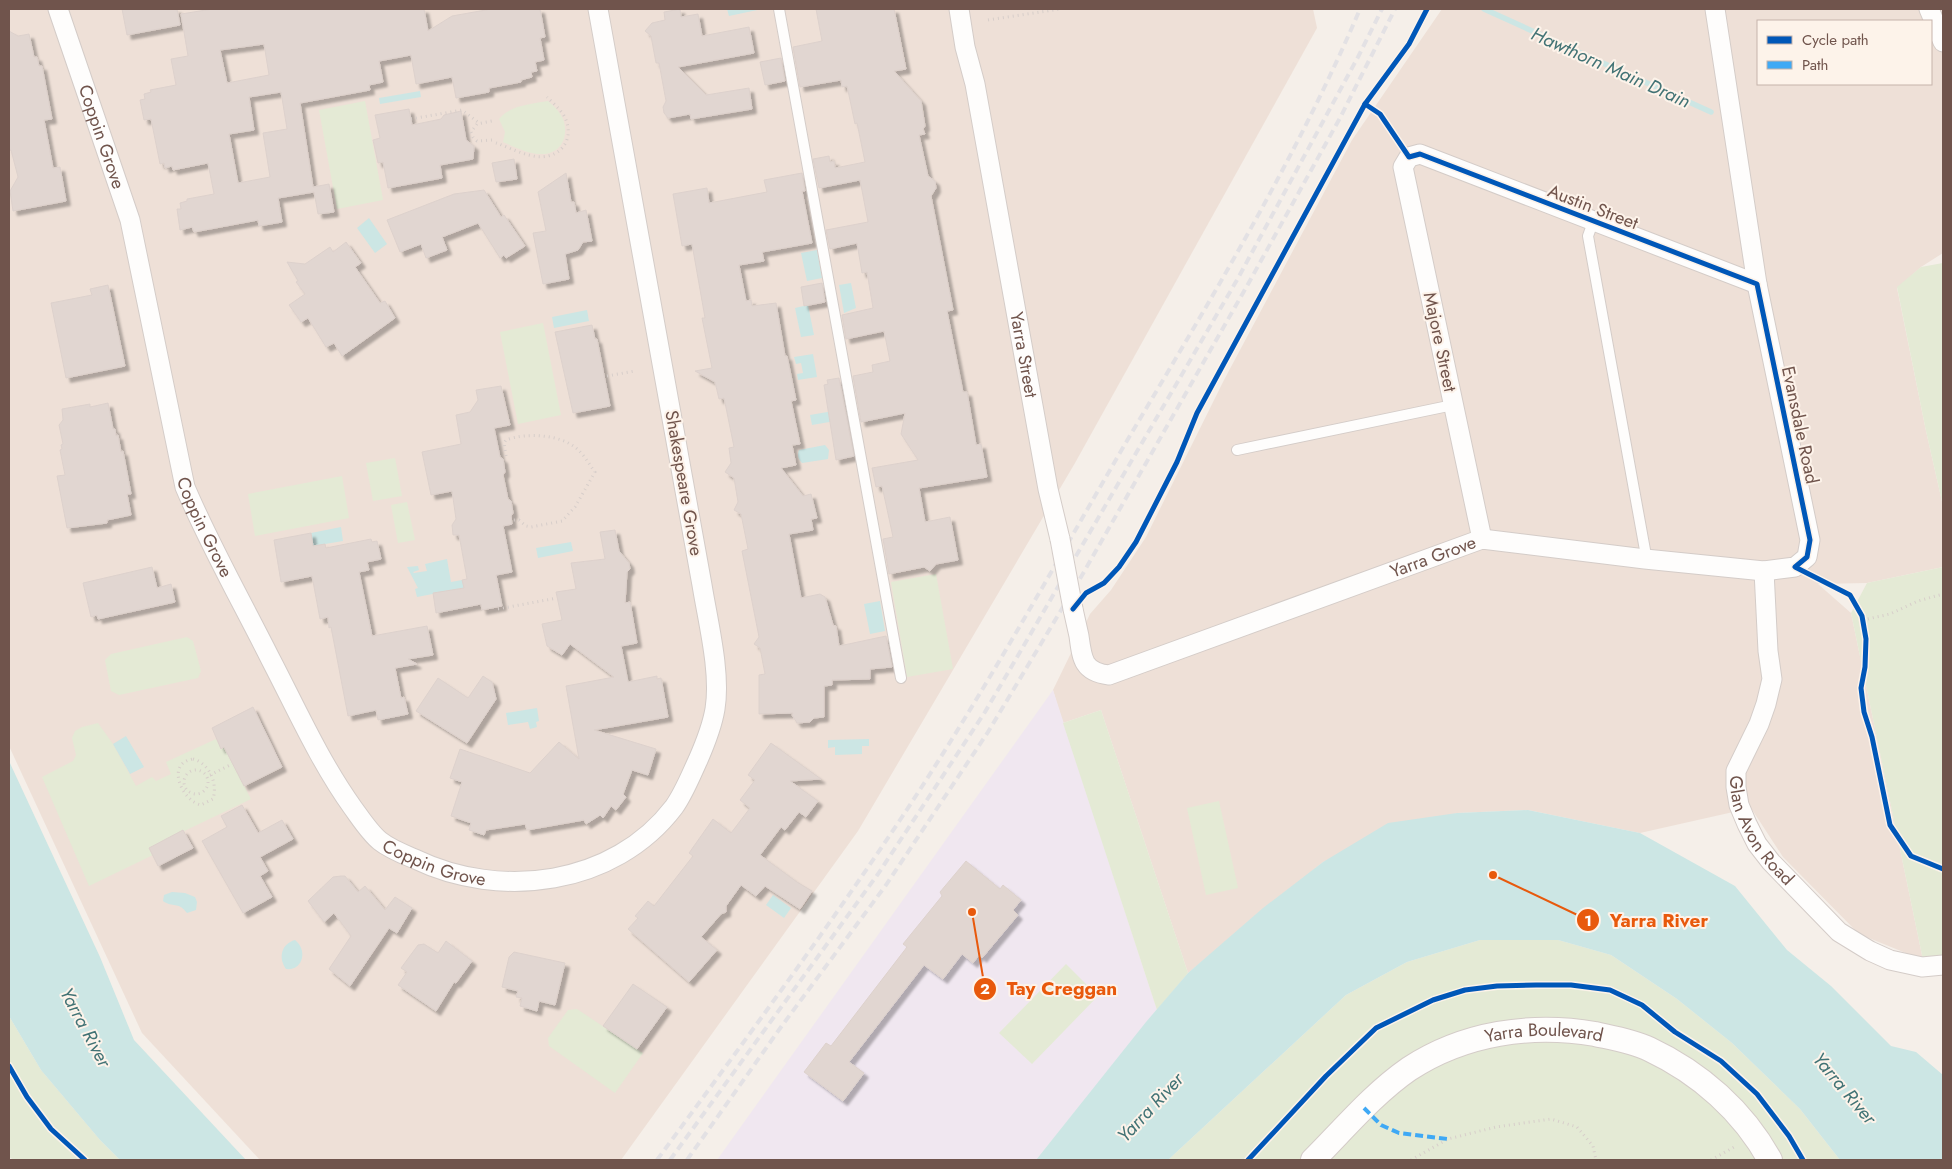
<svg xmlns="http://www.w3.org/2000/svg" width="1952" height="1169" font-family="Jost,sans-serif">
<defs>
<filter id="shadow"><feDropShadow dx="4.5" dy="4.5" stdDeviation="1" flood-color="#0004"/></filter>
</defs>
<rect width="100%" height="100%" fill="#f5efe9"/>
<g fill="#eee0d7" fill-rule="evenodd">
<polygon points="9,9 1313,9 1317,28 1075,463 858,831 621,1160 260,1160 142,1033 9,746"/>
<path d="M1442 9H1943V253L1921 267 1897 288 1926 431 1943 506V567L1867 583 1818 584 1851 613 1923 960 1859 934 1783 857 1751 808 1640 833 1528 810 1457 813 1323 862 1188 973 1101 710 1063 723 1053 690 1090 614 1111 590 1146 537 1224 380 1352 140ZM1758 21H1931V84H1758Z"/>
</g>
<polygon fill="#f0e7f0" points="1053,690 1157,1010 1036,1160 717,1160"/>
<g fill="#e4ead5">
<polygon points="365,101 383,200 337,209 319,110"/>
<path d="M548 101C554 106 560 112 563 119 569 135 562 153 544 154 530 155 515 147 503 142L505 132 499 119C510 105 532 104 548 101Z"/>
<polygon points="1943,263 1943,506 1926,431 1897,287 1921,267"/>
<polygon points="543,323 561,415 518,424 500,332"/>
<polygon points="395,458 402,496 373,501 366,463"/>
<polygon points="342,476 349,518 255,536 248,494"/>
<polygon points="407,502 415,540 398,543 391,505"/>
<polygon points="1943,567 1943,965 1923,960 1851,613 1867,583"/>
<polygon points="936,574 953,669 907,677 891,582"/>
<polygon points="187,637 193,641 201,671 198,678 119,695 111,691 105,660 111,654"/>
<polygon points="1101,710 1188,973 1157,1010 1063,723"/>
<polygon points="98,723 113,744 136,786 152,777 156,781 171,774 166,762 216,739 221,748 224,747 251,799 149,848 153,855 89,886 42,777 73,761 76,755 72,738 75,731 82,727"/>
<polygon points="1219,801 1238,888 1206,895 1187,808"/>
<polygon points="1480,940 1558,940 1611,955 1677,999 1732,1043 1800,1109 1840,1160 1168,1160 1346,995 1407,962"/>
<polygon points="1066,964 1098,996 1032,1064 999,1033"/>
<polygon points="577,1009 643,1053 615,1093 549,1046 548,1038 568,1010"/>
<polygon points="9,1016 41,1070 100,1140 120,1160 14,1160 9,1157"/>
</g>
<g fill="#cce6e4">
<polygon points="727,9 762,9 729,16"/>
<polygon points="420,91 421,97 380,104 379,98"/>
<polygon points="369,218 387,244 375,253 357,228"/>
<polygon points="817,250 822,278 807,281 801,253"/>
<polygon points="851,283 856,308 844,313 839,285"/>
<polygon points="808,305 814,335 801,337 795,308"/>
<polygon points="587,310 589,321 554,328 552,317"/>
<polygon points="813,354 817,377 798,380 797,374 803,373 801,363 796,364 794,357"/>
<polygon points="839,410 841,420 812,425 810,415"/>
<path d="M825 445 829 450 828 459 802 463C798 459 797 455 799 450Z"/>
<polygon points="341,527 343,541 313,546 311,533"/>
<polygon points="571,542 573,551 538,558 536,548"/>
<polygon points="447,559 451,582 462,580 464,588 417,597 415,589 418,588 407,567 418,566 419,570 413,572 414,573 427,571 425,564"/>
<polygon points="880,601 885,631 870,634 864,604"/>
<polygon points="537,708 539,721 536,722 537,727 530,729 528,722 508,725 506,713"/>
<polygon points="126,736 144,767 130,774 113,744"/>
<polygon points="869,739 869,746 862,746 862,754 835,755 835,747 828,748 828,740"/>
<polygon points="9,761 100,957 134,1040 246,1160 120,1160 100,1140 41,1070 9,1016"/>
<polygon points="1528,810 1640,833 1735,886 1787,950 1831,986 1891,1046 1916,1052 1943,1075 1943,1160 1840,1160 1800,1109 1732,1043 1677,999 1611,955 1558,940 1480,940 1407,962 1346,995 1168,1160 1036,1160 1146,1022 1188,973 1263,908 1323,862 1388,823 1457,813"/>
<path d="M172 892 185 893 195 897 197 902 196 910 187 913C178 901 173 908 163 901L164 895Z"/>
<polygon points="773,895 791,908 784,918 766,905"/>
<path d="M295 940C308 950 303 971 286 969 278 958 281 944 295 940Z"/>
</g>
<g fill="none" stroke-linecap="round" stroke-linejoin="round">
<polyline stroke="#cce6e4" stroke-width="5.5" points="1484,9 1711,112"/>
</g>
<g fill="#e1d6d1" stroke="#ddd1cc" fill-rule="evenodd" filter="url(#shadow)">
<polygon points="122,9 177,9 180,25 127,35"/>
<path d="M212 9H424L428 31 452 16 491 9H540L545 37 540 38 544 60 535 62 537 71 531 72 532 77 521 80V82L489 88V92L456 98 452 77 416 84 411 55 379 61 383 82 369 85 370 90 300 103 313 187 329 184 334 212 318 214 314 192 278 198 282 222 259 226 258 220 194 232 192 227 180 230 177 209H181L180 203 187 201V199L214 194 208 163 173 170 172 166 165 168 164 163 160 164 151 119 144 120 140 100 145 99 144 94 151 92 150 90 176 85 171 59 188 56 181 14ZM264 44 269 75 227 83 220 50ZM281 92 287 129 263 133 270 177 238 183 229 134 254 130 249 97Z"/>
<polygon points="680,9 681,17 698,14 702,36 749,27 754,53 678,67 706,95 749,88 752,109 691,119 690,114 668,118 664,113 663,107 666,101 659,63 656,63 651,36 645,31 652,23 665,20 664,12"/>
<polygon points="816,9 894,9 906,69 894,71 921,101 925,126 923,129 925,134 919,135 928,176 935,181 936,188 931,196 953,310 947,311 963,392 967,392 976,445 981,444 987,477 919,488 925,522 950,517 958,560 936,564 930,571 924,567 889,574 883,539 893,537 882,486 876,487 872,468 918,460 901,434 905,413 861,422 853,376 873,372 872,365 890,361 884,331 846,339 842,315 873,308 867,272 862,273 857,243 830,249 826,230 868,222 860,180 819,188 813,159 829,156 830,162 834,161 835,168 865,162 857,123 855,124 847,86 842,87 841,80 800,87 793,47 822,41"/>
<polygon points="9,31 18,36 29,34 34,57 37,57 39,66 42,66 52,119 44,120 53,168 60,167 66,201 13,211 10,191 18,177 11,150 9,151"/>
<polygon points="781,58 785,81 765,85 760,62"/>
<polygon points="409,109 412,125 441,119 444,115 461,111 466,140 474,146 473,159 440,165 442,178 388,188 383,162 378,163 373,140 380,138 375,115"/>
<polygon points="514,159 517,179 496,182 492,163"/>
<polygon points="566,173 571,202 574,202 576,213 586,210 592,241 583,242 578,250 565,254 569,279 543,284 533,233 546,231 538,192"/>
<polygon points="802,173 805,191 802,191 812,243 762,252 764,261 739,265 746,301 751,300 752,306 776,303 785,356 787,356 796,400 791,401 800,444 792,445 796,465 781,468 803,496 811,494 817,518 811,519 813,530 789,534 801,598 820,594 825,597 833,625 836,626 839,646 886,636 892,667 870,669 870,679 832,680 832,685 824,686 824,717 814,718 810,722 797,723 792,715 793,713 759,714 759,675 765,674 760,648 754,644 759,637 742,551 748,549 741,514 734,510 738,502 734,478 725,472 731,463 729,448 734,447 724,398 719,399 715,382 695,371 712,368 702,318 705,318 692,244 682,246 673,194 707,188 709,203 767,192 764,180"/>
<polygon points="484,190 501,217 504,215 525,246 506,258 504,255 500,258 478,223 442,237 447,250 426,258 421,244 400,252 387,220 454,194"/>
<polygon points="346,242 361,263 355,267 380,303 385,301 395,318 342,356 334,343 326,347 308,318 301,322 289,305 305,294 296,282 298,281 287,262 305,264 330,247 333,252"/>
<polygon points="822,283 825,302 804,306 801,287"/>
<polygon points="108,285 125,366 66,378 51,303 92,295 90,289"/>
<polygon points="592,325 595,339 597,339 610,406 573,413 555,332"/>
<polygon points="839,378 854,456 836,460 824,385 828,384 827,380"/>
<polygon points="501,386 510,425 494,428 500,457 503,459 505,472 503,475 508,499 511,501 513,513 511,516 512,524 503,526 512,572 496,575 502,606 482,610 481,604 436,613 433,593 464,588 462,580 467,579 459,535 453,535 452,525 456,519 452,491 431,495 422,452 461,444 456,415 470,412 478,400 476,390"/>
<polygon points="108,403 113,429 115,429 116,436 118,435 121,452 123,451 131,494 127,494 131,515 107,520 107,523 67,528 57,476 65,475 60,450 62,449 61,445 63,444 59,425 63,420 62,409 90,404 90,407"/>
<polygon points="615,530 619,551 629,563 630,569 627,572 625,603 630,602 637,643 621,646 628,682 657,676 657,679 661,678 668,717 594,730 656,749 648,775 632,770 623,794 626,797 616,810 611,806 603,818 600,815 586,824 584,820 527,830 525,824 486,830 484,835 469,830 471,823 451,816 462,782 450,778 460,749 530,773 559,742 579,759 566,686 614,677 570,644 562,655 547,646 542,624 562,620 556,592 576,589 571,563 605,559 600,532"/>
<polygon points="311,533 313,546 325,544 326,548 371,539 372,542 377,541 381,559 367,562 369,570 359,572 372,636 427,626 433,655 408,659 417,664 395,668 401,698 404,697 408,714 378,720 376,710 348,716 331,627 329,628 328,617 320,619 312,576 281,582 274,540"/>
<polygon points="152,567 157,588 171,584 175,602 98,619 97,615 91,617 83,583"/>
<polygon points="483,676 492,682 496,699 467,743 416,711 438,678 468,698"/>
<polygon points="253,707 282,767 244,786 224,747 221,749 212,728"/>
<polygon points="771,743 821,779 790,781 818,801 806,817 799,812 785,830 781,827 760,855 797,882 812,891 800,909 765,886 756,896 741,885 726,906 726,912 721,914 701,937 717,950 689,982 628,929 638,918 635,916 648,901 654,906 668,888 693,856 689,853 713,819 731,833 750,808 740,800 755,780 748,775"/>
<polygon points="242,805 258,833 282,820 293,839 260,857 268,871 260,876 272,897 243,913 202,841 227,827 221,816"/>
<polygon points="183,830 193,848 158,866 149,848"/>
<polygon points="966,861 1000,889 1003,885 1021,900 1013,910 1018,915 982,958 979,955 973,963 962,954 943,979 924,965 849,1062 864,1073 843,1101 804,1072 826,1043 831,1046 907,947 903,944 942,896 940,892"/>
<polygon points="341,876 345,876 358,892 365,886 385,910 395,897 412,908 397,933 389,928 350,986 329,969 351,936 334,913 324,922 308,901 333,877"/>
<polygon points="446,941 472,961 456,983 454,982 436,1011 398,985 407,972 401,968 418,945 424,944 438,953"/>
<polygon points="514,952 565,963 555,1005 539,1001 537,1011 520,1006 522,998 516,997 518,991 502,987 509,957"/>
<polygon points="633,984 667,1007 637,1049 603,1026"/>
</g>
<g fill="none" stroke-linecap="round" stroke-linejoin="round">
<defs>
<g id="service">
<polyline points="779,9 901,678"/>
<polyline points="1593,222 1588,236 1645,550 1645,559"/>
<polyline points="1237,450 1453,405"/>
</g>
<g id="minor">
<path id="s1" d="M58 9 130 220 185 487C210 546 242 602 271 660 297 710 320 762 353 808 361 819 370 833 380 841 390 849 403 854 415 859 500 900 614 886 674 807 684 793 691 775 698 760 705 744 712 727 715 709 721 673 708 622 702 585L598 9"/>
<path id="s2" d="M959 9 965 47 975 84 1048 489 1060 539"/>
<polyline points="1929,9 1943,42"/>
<polyline points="1482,539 1403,167 1409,157 1420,154 1757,284"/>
<path id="s3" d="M1764 571 1768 651 1772 679 1766 704 1759 724 1736 771V787L1739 805 1747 824 1757 844 1771 862 1839 932 1870 951 1890 960 1922 967 1943 965"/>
<path id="s4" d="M1073 609C1075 618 1077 627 1079 636 1082 659 1083 672 1109 675L1482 539 1645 559 1764 571 1795 567 1807 557 1810 540 1757 284 1715 9"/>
</g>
<g id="tertiary">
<path id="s5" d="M1313 1160C1344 1129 1373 1094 1409 1069 1464 1033 1531 1023 1595 1034 1613 1038 1632 1041 1649 1049 1700 1073 1743 1111 1770 1160"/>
</g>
</defs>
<use href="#service" stroke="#d4ccc8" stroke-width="12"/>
<use href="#minor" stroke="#d4ccc8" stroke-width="21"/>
<use href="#tertiary" stroke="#d4ccc8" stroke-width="26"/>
<g stroke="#d7ceca" stroke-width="3" stroke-dasharray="1 4" stroke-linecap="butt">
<polyline points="988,20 1060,9"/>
<polyline points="411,119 462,110 479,123"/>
<polyline points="492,140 477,141 473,137 471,132 477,124 492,121"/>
<path d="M496 143C511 148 532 160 548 156 569 151 573 130 563 114 558 107 552 102 547 97"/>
<polyline points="607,376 635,371"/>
<path d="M506 456 504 443 506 440C527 432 566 434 581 453 587 459 590 466 595 472L575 507 562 521 531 527 526 526 519 520H512"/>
<polyline points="498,609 557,598"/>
<polyline points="1863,620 1890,614 1918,601 1943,594"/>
<path d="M193 759C209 763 218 783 213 799L201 805C182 801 165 763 193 759Z"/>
<circle cx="196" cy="782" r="12"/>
<polyline points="210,775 232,764"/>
<polyline points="1411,1160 1448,1139 1496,1127 1551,1119 1577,1127 1593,1146 1596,1160"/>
<polyline points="1711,1160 1736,1146"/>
</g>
<use href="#service" stroke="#fefdfc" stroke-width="10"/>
<use href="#minor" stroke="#fefdfc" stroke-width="19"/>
<use href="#tertiary" stroke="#fefdfc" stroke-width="24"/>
<g stroke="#e3e1e4" stroke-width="4" stroke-dasharray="8 5" stroke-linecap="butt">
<path d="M657 1160C740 1047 824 934 902 817 983 695 1054 566 1128 439 1211 299 1296 159 1360 9"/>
<polyline points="670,1160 878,874 985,712 1237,280 1358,57 1382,9"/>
<polyline points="687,1160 781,1027 886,885 988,732 1081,577 1247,286 1340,118 1395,9"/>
</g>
<defs>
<polyline id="minor-bridge" points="1060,539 1073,609"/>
</defs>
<use href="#minor-bridge" stroke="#d4ccc8" stroke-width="21" stroke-linecap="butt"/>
<use href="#minor-bridge" stroke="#fefdfc" stroke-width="19"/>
<polyline stroke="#3fa9f5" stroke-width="4" stroke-dasharray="8 4" stroke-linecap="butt" points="1364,1108 1381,1125 1399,1133 1448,1139"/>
<defs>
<g id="cycleway">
<polyline points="1365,104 1380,114 1409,157 1420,154 1757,284 1810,540 1807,557 1795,567 1850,595 1862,616 1866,639 1865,667 1861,688 1864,712 1872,737 1890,825 1911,856 1943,869"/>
<polyline points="1073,609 1086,593 1104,583 1119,567 1136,542 1177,462 1197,413 1365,104 1409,44 1427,9"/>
<polyline points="9,1066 27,1097 51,1129 85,1160"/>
<polyline points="1248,1160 1326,1076 1376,1028 1433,1000 1465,990 1497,986 1536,985 1571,985 1610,990 1642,1005 1675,1032 1721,1061 1757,1094 1789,1136 1803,1160"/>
</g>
</defs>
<use href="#cycleway" stroke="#fdf3ea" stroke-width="8"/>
<use href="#cycleway" stroke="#0057b8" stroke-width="5"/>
</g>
<g text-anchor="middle" stroke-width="4" stroke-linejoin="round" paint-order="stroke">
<g font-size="18" fill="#70544c" stroke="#fdf3ea">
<text dy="6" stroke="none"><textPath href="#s1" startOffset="135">Coppin Grove</textPath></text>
<text transform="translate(1593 207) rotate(21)" y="6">Austin Street</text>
<text transform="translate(1440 342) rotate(78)" y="6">Majore Street</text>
<text dy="6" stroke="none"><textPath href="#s2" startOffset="352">Yarra Street</textPath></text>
<text transform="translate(1800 425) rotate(78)" y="6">Evansdale Road</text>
<text transform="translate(684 483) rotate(80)" y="6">Shakespeare Grove</text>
<text dy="6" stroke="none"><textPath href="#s1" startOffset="540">Coppin Grove</textPath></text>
<text dy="6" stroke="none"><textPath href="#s4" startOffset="428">Yarra Grove</textPath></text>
<text dy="6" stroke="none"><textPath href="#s3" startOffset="274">Glan Avon Road</textPath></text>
<text dy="6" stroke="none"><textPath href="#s1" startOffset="960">Coppin Grove</textPath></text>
<text dy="6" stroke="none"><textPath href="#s5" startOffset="275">Yarra Boulevard</textPath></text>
</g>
<g font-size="19" font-style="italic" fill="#427375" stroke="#fdf3ea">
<text transform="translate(1611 67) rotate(24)" y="7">Hawthorn Main Drain</text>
<text transform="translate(86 1027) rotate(62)" y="7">Yarra River</text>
<text transform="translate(1845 1088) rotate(50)" y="7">Yarra River</text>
<text transform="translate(1150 1107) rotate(-47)" y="7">Yarra River</text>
</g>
</g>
<path fill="none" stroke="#e8590c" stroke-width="2" d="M1493 875L1588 920M972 912L985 989"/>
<g fill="#e8590c" stroke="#fdf3ea" stroke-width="2">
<circle cx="1493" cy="875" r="5"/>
<circle cx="972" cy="912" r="5"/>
<circle cx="1588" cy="920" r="12"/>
<circle cx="985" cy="989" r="12"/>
</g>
<g font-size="15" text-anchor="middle" font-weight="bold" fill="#fff">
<text x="1588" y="926">1</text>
<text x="985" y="994">2</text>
</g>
<g font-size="19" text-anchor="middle" font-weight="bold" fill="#e8590c" stroke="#fdf3ea" stroke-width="4" stroke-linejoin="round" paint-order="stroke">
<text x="1659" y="927">Yarra River</text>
<text x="1062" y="995">Tay Creggan</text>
</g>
<rect width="1952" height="1169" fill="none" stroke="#70544c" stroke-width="20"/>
<rect x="1757" y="20" width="175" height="65" fill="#fdf3ea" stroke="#c5b3ab"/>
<rect x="1767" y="36" width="25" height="8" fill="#0057b8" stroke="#c5b3ab"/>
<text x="1802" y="45" font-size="15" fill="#70544c">Cycle path</text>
<rect x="1767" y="61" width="25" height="8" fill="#3fa9f5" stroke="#c5b3ab"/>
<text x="1802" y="70" font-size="15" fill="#70544c">Path</text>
</svg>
